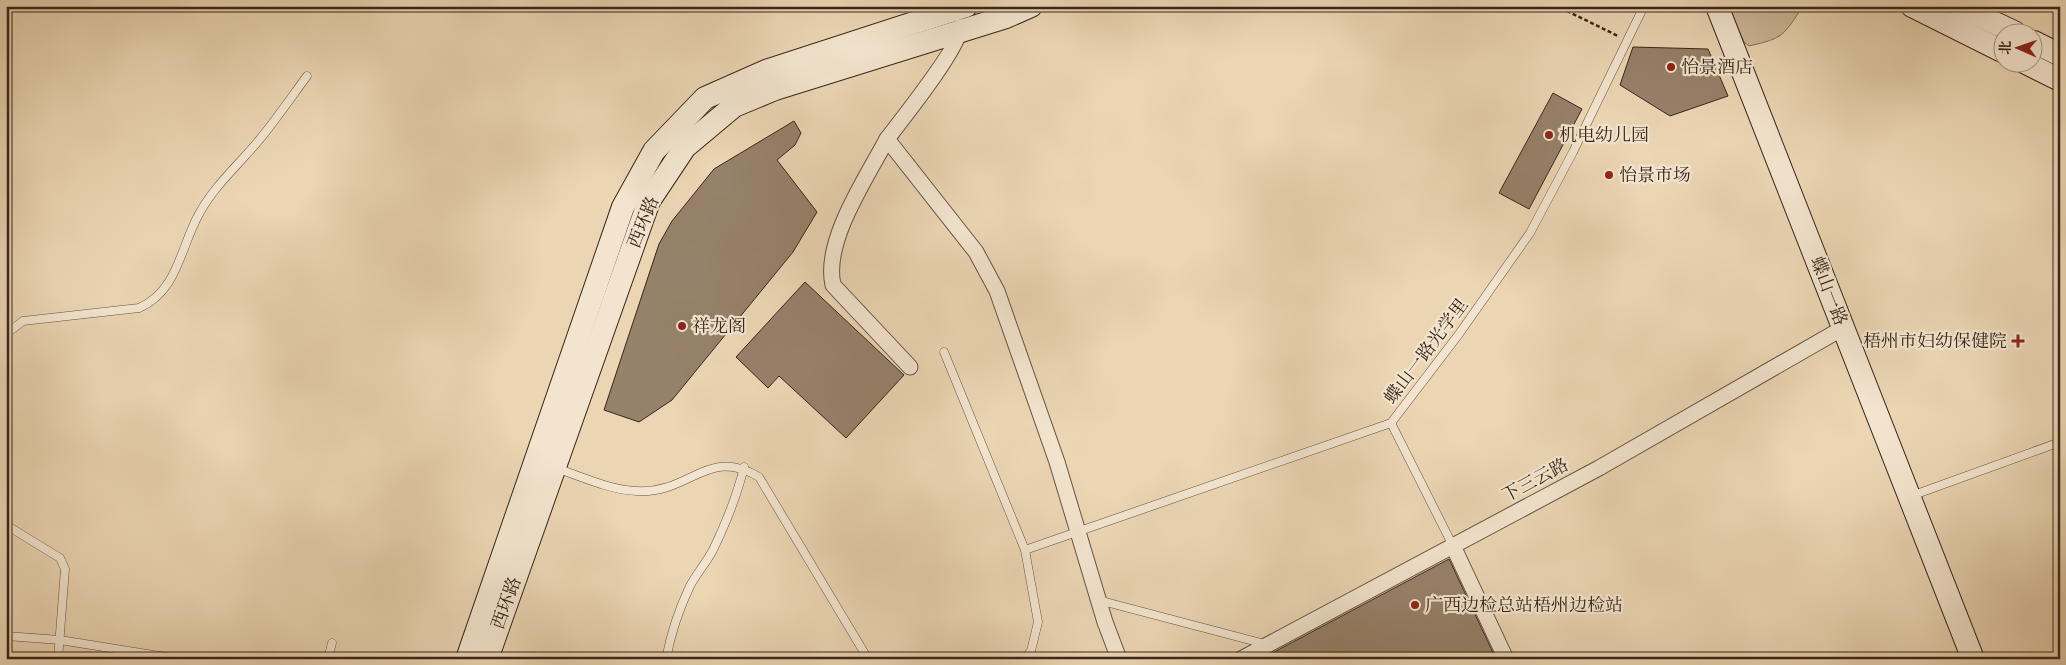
<svg xmlns="http://www.w3.org/2000/svg" width="2066" height="665" font-family="'IM FELL Double Pica','Noto Serif SC',serif">
<rect width="100%" height="100%" fill="#ebd5b3"/>
<filter id="stains"><feTurbulence type="fractalNoise" baseFrequency=".004" numOctaves="4"/><feColorMatrix values="0 0 0 0 .2 0 0 0 0 .09 0 0 0 0 .02 0 0 0 .5 -.17"/></filter>
<radialGradient id="worn" r=".72"><stop offset=".6" stop-color="#630" stop-opacity="0"/><stop offset="1" stop-color="#630" stop-opacity=".3"/></radialGradient>
<path fill="#cdb799" stroke="#846e5a" d="M1728 6H1803C1783 36 1784 38 1749 46L1744 42Z"/>
<g fill="#96816a" stroke="#3a261b">
<polygon points="1633,47 1708,49 1728,96 1670,116 1620,85"/>
<polygon points="1553,93 1582,109 1529,209 1499,193"/>
<polygon points="794,121 801,133 795,145 777,160 817,212 793,252 672,400 639,422 604,410 659,244 672,221 714,169"/>
<polygon points="805,282 904,375 846,438 779,376 768,388 736,357"/>
<polygon points="1449,559 1496,659 1261,659"/>
</g>
<g fill="none" stroke-linecap="round" stroke-linejoin="round">
<defs>
<g id="lane">
<path d="M6 334 23 321 139 308C178 291 180 248 199 214 215 184 243 161 264 134 279 115 293 95 307 76"/>
<polyline points="944,352 1025,550 1038,622 1031,651 1024,659"/>
<polyline points="1391,423 1453,546"/>
<path d="M556 468C582 477 610 490 637 491 691 494 707 446 759 477L868 659"/>
<polyline points="1911,496 2060,442"/>
<polyline points="6,525 60,558 65,569 58,659"/>
<polyline points="1025,550 1391,423 1459,334 1530,233 1573,152 1644,6"/>
<polyline points="1098,600 1265,644"/>
<polyline points="6,636 60,640 178,659"/>
<polyline points="328,659 332,643"/>
<path d="M666 659C671 633 679 609 690 586 697 573 706 563 713 550 726 523 737 496 744 467"/>
</g>
<g id="street">
<path d="M960 27C963 43 900 122 887 139L976 252 997 291 1057 462 1105 622 1119 659"/>
<path d="M887 139C867 177 823 241 833 285L910 367"/>
<polyline points="1453,546 1506,659"/>
<polyline points="1241,659 1599,468 1843,328"/>
</g>
<g id="secondary">
<polyline points="1717,6 1973,659"/>
<polyline points="1912,6 2004,52"/>
<polyline points="1959,6 2014,32"/>
<polyline points="2034,42 2060,55"/>
<polyline points="2024,62 2060,80"/>
<polyline points="467,659 623,207 654,151 705,98 766,71 966,6"/>
<polyline points="487,659 649,201 685,147 734,106 775,89 1006,17 1031,6"/>
</g>
</defs>
<use href="#lane" stroke="#665241" stroke-width="9"/>
<use href="#street" stroke="#665241" stroke-width="17"/>
<use href="#secondary" stroke="#3a261b" stroke-width="24"/>
<polyline stroke="#3a261b" stroke-width="2.5" stroke-dasharray="4 2.5" stroke-linecap="butt" points="1563,6 1565,10 1618,36"/>
<use href="#lane" stroke="#f2e4ce" stroke-width="8"/>
<use href="#street" stroke="#f2e4ce" stroke-width="15"/>
<use href="#secondary" stroke="#f2e4ce" stroke-width="22"/>
</g>
<g fill="#8f2418" stroke="#f2e4ce" stroke-width="2">
<circle cx="1671" cy="67" r="5"/>
<circle cx="1549" cy="135" r="5"/>
<circle cx="1609" cy="175" r="5"/>
<circle cx="682" cy="326" r="5"/>
<path d="M2015.5 333.5h5v5h5v5h-5v5h-5v-5h-5v-5h5z"/>
<circle cx="1415" cy="605" r="5"/>
</g>
<g text-anchor="middle" stroke-width="4.5" stroke-linejoin="round" paint-order="stroke">
<g font-size="18" fill="#3a261b" stroke="#f2e4ce" text-anchor="start">
<text x="1681" y="73">怡景酒店</text>
<text x="1559" y="141">机电幼儿园</text>
<text x="1619" y="181">怡景市场</text>
<text x="692" y="332">祥龙阁</text>
<text x="2007" y="347" text-anchor="end">梧州市妇幼保健院</text>
<text x="1425" y="611">广西边检总站梧州边检站</text>
</g>
<g font-size="18" fill="#3a261b" stroke="#f2e4ce">
<text transform="translate(643 222) rotate(-68)" y="6">西环路</text>
<text transform="translate(1829 291) rotate(69)" y="6">蝶山一路</text>
<text transform="translate(1426 351) rotate(-53)" y="6">蝶山一路光学里</text>
<text transform="translate(1535 480) rotate(-28)" y="6">下三云路</text>
<text transform="translate(506 603) rotate(-70)" y="6">西环路</text>
</g>
</g>
<rect width="2066" height="665" fill="none" stroke="#ebd5b3" stroke-width="25"/>
<rect x="8" y="8" width="2051" height="650" fill="none" stroke="#3a261b" stroke-width="2.5"/>
<rect x="12" y="12" width="2041" height="640" fill="none" stroke="#3a261b"/>
<g transform="translate(2018 48) rotate(272)"><circle r="24" fill="#f2e4ce" stroke="#a89886"/>
<path d="M0-4L9 19L0 12L-9 19Z" fill="#8f2418"/>
<text y="-8" font-size="14" font-weight="bold" text-anchor="middle" fill="#3a261b">北</text>
</g>
<rect width="100%" height="100%" filter="url(#stains)"/>
<rect width="100%" height="100%" fill="url(#worn)"/>
</svg>
